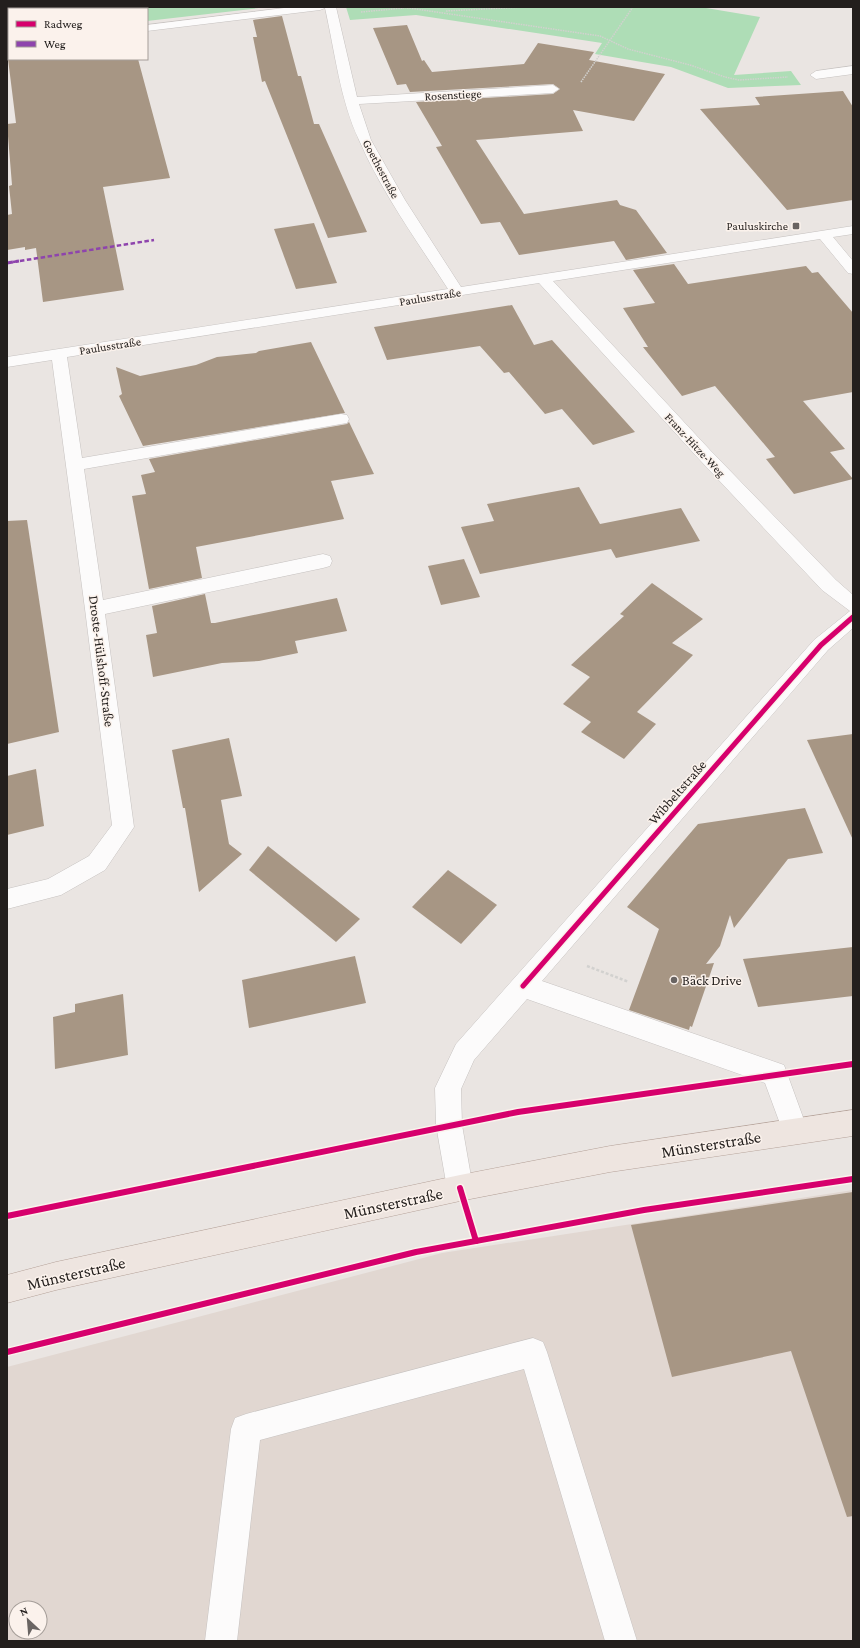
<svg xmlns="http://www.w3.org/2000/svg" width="860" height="1648" font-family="'Crimson Pro',serif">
<rect width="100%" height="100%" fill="#eae5e2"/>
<path fill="#e1d7d1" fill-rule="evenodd" d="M853 1190V1641H7V1367L442 1253ZM16 1608H40V1632H16Z"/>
<g fill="#aeddb6">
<polygon points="7,7 268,7 147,21 147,9 9,9 9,37 7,37"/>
<polygon points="346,7 700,7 760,17 734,75 791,71 801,85 728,88 671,67 595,54 602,43 416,15 350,20"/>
</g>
<g fill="#a79684">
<polygon points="282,16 298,76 301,76 314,124 319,124 367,232 328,238 265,81 262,82 253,37 257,37 253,20"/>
<polygon points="407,25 422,61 424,60 432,72 524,64 538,43 594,52 589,60 665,74 634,121 573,110 583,131 476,140 524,214 617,200 620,205 636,210 667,253 626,260 614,241 519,255 500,222 481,224 436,147 442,146 416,102 553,94 560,89 553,84 410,92 406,84 397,85 373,28"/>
<polygon points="8,59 138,59 170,178 103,187 124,290 43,302 36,248 25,250 25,247 7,250 7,215 12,214 9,186 12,185 7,124 16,123"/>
<polygon points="843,91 853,107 853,200 787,210 700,109 760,105 755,97"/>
<polygon points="314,223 337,283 296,289 274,229"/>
<polygon points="674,264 688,284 806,266 812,273 818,272 853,313 853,392 803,401 845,449 830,452 853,479 794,494 766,459 775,457 715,386 682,396 643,347 648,347 623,308 655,303 633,270"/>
<polygon points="512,305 534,345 552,340 635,432 593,445 562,409 545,414 509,372 504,373 480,346 387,360 374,327"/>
<polygon points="311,342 345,413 143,446 119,396 122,394 116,367 140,376 196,365 217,357 256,353 259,351"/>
<polygon points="349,422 374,474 331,481 344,519 196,547 202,578 149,589 132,496 146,494 141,475 155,472 149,459 347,424"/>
<polygon points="579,487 600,524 681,508 700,541 616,558 611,549 480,574 461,527 494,521 487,504"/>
<polygon points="27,520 59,732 7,744 7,521"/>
<polygon points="464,559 480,597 441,605 428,566"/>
<polygon points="652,583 703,619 672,643 693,655 637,712 656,724 624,759 581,732 591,722 563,704 590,677 571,665 624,616 620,614"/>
<polygon points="205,594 211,623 215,623 337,598 347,631 295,641 298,653 259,661 222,663 153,677 146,635 157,633 152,606"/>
<polygon points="853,734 853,840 807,740"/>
<polygon points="229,738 242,796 221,800 229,844 242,854 199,892 185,808 183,808 172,750"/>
<polygon points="36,769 44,826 7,835 7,776"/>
<polygon points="805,808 823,853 788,859 734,928 730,915 720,946 706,964 714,963 692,1027 690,1026 689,1030 629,1010 659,929 627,907 698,824"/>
<polygon points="268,846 360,919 336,942 249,870"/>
<polygon points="448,870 497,905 461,944 412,907"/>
<polygon points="853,947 853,996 758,1007 743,959"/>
<polygon points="355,956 366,1003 249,1028 242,980"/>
<polygon points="123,994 128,1055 55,1069 53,1017 75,1012 75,1004"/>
<polygon points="853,1192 853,1516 847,1517 791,1351 672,1377 631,1225"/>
</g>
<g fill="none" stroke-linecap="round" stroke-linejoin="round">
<defs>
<g id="minor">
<path d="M292 7H336L357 97 553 85 559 89 553 93 359 104 371 140 405 200 461 287 853 226V234L833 237 853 261V274L848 273 820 239 553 281 710 450 836 580 853 595V628L828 650 542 981 784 1065 808 1131 804 1140 795 1144 786 1140 765 1083 527 999 474 1060 461 1089 462 1125 473 1188 469 1197 460 1201 451 1197 447 1188 436 1125 435 1088 456 1044 814 640 850 611 822 590 698 458 539 283 67 357 82 458 341 414 347 415 349 419 347 423 341 424 84 469 103 600 323 554 330 556 332 561 330 566 323 568 105 614 134 827 105 870 61 895 7 909V889L48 879 89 856 112 825 85 609 52 360 7 367V357L448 289C417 241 382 193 359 140 340 100 335 52 325 8L320 10 147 31V25Z"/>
<rect x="7" y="40" width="2" height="7"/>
<polygon points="853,66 853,74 816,79 810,75 816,71"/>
<polygon points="533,1338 543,1342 547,1352 637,1641 605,1641 524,1369 260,1440 237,1641 205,1641 231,1429 235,1418 246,1414"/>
</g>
<polygon id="major" points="853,1110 853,1136 610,1172 460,1201 56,1290 7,1303 7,1275 56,1262 460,1175 610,1146"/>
</defs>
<use href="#minor" stroke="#c6c2c0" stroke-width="1"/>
<use href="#major" stroke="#b4a198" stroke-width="1"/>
<g stroke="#d2d1cf" stroke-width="1.5" stroke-dasharray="1.5 1" stroke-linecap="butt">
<polyline points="86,7 87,9"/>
<polyline points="402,7 600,36 628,49 690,65 725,77 739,80 788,77"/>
<polyline points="446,11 524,7"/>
<polyline points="361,12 404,8"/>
<polyline points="581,82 633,7"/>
</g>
<polyline stroke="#d2d1cf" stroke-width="2.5" stroke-dasharray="3 2" stroke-linecap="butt" points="587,966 629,982"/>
<use href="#minor" fill="#fcfbfb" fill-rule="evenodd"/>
<use href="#major" fill="#eee5e0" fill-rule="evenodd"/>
<polyline stroke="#8e44ad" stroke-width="2.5" stroke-dasharray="4.5 2.5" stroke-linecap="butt" points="13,262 154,240"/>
<polyline stroke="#8e44ad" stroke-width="3" stroke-dasharray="6 3" stroke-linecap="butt" points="7,263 19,261"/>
<defs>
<polyline id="cycleway-far1" points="523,986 821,645 853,617"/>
<g id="cycleway">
<polyline points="460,1188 476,1241"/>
<polyline points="7,1216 518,1112 853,1064"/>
<polyline points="7,1352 416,1252 644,1210 853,1179"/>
</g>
</defs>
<use href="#cycleway-far1" stroke="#fbf2ec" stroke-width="8"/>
<use href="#cycleway" stroke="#fbf2ec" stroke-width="9"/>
<use href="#cycleway-far1" stroke="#d6006c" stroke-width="5"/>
<use href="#cycleway" stroke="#d6006c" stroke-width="6"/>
</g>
<g fill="#696462" stroke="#fbf2ec" stroke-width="1.5">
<rect x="792" y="222" width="8" height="8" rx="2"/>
<circle cx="674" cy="980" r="4"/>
</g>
<g text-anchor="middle" stroke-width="3" stroke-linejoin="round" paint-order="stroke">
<g font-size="12" fill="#231f1d" stroke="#fbf2ec">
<text transform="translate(453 95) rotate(-3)" y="4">Rosenstiege</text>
<text transform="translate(381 169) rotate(62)" y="4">Goethestraße</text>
<text transform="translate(430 297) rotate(-9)" y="4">Paulusstraße</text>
<text transform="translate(110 346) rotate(-9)" y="4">Paulusstraße</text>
<text transform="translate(695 445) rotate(47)" y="4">Franz-Hitze-Weg</text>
</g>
<g font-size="12" fill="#231f1d" stroke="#fbf2ec" text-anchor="end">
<text x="788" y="230">Pauluskirche</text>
</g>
<g font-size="14" fill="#231f1d" stroke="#fbf2ec">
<text transform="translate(102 661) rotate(83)" y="5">Droste-Hülshoff-Straße</text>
<text transform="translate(677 792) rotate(-49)" y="5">Wibbeltstraße</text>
</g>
<g font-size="14" fill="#231f1d" stroke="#fbf2ec" text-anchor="start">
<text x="682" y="985">Bäck Drive</text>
</g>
<g font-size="17" fill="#231f1d" stroke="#fbf2ec">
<text transform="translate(711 1144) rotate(-9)" y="6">Münsterstraße</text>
<text transform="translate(393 1203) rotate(-12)" y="6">Münsterstraße</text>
<text transform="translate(76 1273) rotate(-13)" y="6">Münsterstraße</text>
</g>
</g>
<rect width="860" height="1648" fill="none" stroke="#231f1d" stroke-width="16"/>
<rect x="8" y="8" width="140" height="52" fill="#fbf2ec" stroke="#a59e99"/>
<rect x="16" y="21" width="20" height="6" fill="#d6006c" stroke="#a59e99"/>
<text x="44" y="28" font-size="12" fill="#231f1d">Radweg</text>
<rect x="16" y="41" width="20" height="6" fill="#8e44ad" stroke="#a59e99"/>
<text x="44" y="48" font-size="12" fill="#231f1d">Weg</text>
<g transform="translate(28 1620) rotate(334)"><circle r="19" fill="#fbf2ec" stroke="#a59e99"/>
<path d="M0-3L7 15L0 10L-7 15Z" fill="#696462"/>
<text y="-6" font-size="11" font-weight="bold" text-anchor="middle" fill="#231f1d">N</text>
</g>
</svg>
